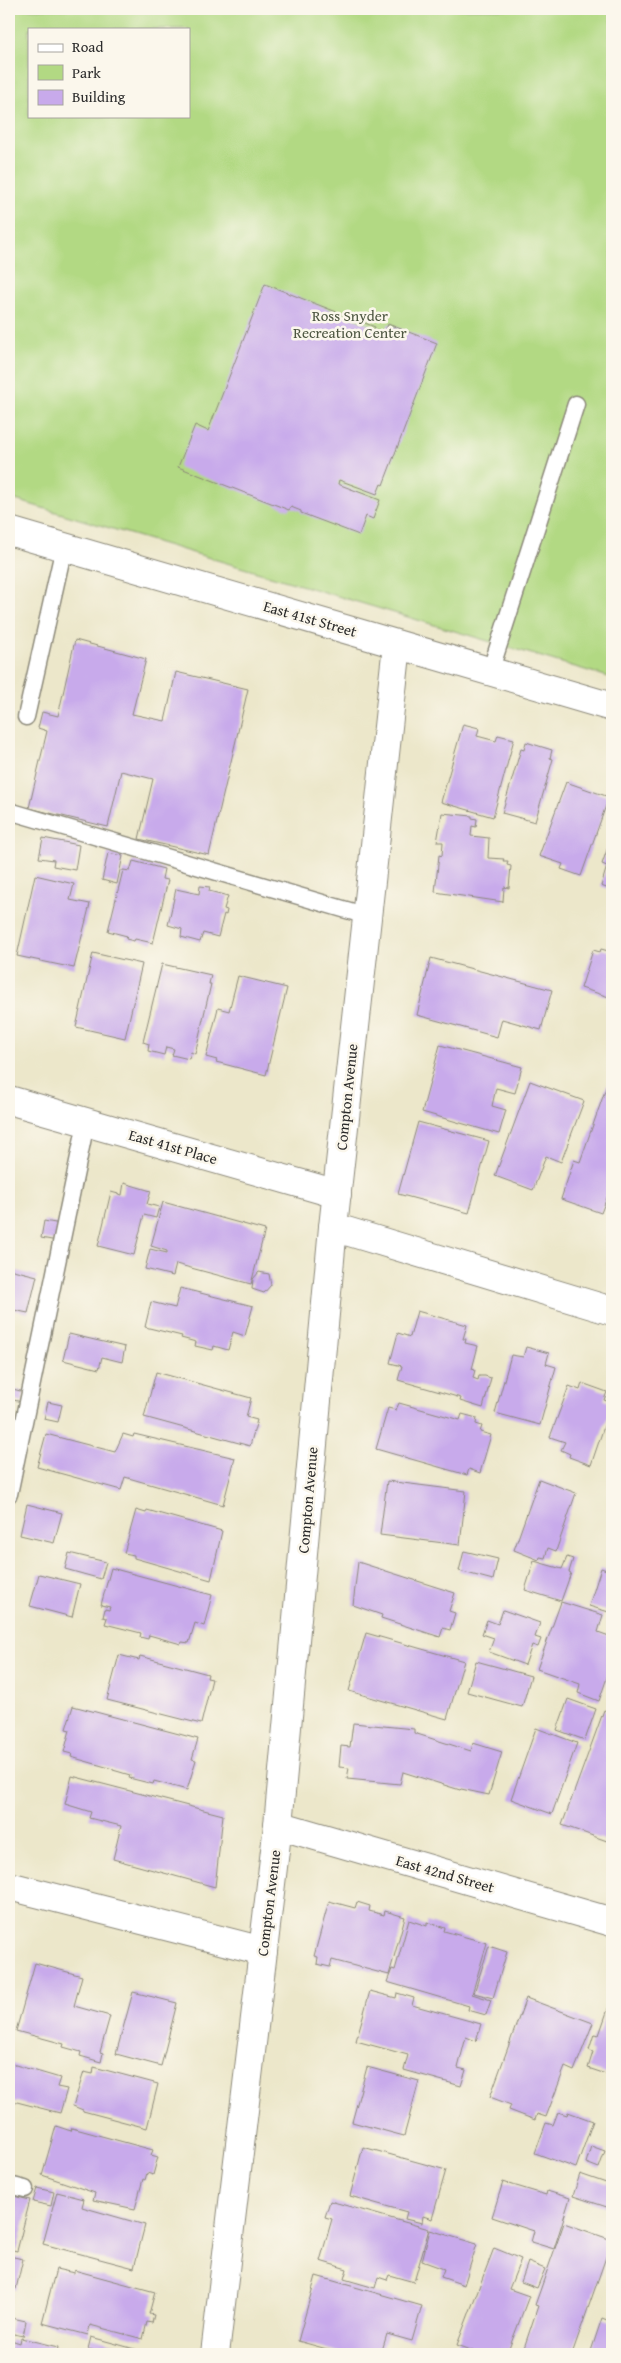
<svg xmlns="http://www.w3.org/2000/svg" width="621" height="2363" font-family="'Gentium Book Plus',serif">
<rect width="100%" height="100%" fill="#fbf7ec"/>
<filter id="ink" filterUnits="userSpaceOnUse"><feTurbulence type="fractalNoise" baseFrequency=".02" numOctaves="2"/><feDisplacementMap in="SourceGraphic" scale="10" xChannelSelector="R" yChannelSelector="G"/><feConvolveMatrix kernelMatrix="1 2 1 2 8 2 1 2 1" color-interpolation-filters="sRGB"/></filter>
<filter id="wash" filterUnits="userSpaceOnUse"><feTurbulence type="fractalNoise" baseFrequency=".0096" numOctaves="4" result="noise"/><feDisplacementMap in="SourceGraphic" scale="20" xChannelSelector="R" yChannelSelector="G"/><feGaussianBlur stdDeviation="1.12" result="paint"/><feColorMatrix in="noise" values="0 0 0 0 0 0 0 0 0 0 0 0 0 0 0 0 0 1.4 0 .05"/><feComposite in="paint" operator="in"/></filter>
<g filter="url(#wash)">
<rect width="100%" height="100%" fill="#ece7ca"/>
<path fill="#b2d983" stroke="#6e8257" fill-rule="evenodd" d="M9 9H612V678L9 498ZM29 29H189V116H29Z"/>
<g id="blocks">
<g fill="#c8aaeb">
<polygon points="265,284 375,327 374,330 385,333 388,324 437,343 383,485 381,484 377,494 339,480 338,484 380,500 373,519 366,516 359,535 301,513 301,511 291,507 289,510 178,467 195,425 208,431"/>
<polygon points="75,640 146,659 132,714 165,721 176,672 248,689 209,855 139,839 153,779 121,771 108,827 29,808 47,731 38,728 42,712 58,716"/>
<polygon points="463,724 479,728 477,736 496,741 498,735 514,739 493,817 441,802"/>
<polygon points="526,742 552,750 550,758 553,759 535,822 502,813 521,749 524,750"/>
<polygon points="566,782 609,797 581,876 561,869 563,864 539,856"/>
<polygon points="442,813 472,816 472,818 477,819 476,827 472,826 471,836 489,838 488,858 504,859 503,861 508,861 507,865 511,866 509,888 504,887 503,902 435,892 439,855 442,856 443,842 437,842"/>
<polygon points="43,838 79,845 75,870 53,866 54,860 39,858"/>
<polygon points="608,847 612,848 612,890 601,886 607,866 602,864"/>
<polygon points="108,853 123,856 117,884 102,880"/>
<polygon points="133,861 164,869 162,879 168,880 153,943 135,939 134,941 126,939 127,936 108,931 123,870 130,871"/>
<polygon points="35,875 74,884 70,900 90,904 74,968 17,956"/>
<polygon points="200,886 210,887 209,891 228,896 224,909 227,910 226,915 224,914 218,937 203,933 200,942 181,937 182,929 168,925 176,889 199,894"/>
<polygon points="601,949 612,952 612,998 581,988 593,950 600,952"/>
<polygon points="93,953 142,964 125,1038 76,1027"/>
<polygon points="431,958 552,990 541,1030 502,1019 497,1037 417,1015"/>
<polygon points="162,964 211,975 209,984 211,984 195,1054 191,1052 189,1059 172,1055 174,1049 166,1047 164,1055 148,1051 149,1044 143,1042"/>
<polygon points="238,976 287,988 266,1075 216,1062 217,1060 206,1057 218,1008 229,1011"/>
<polygon points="440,1045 522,1067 515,1093 496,1088 492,1106 506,1110 499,1134 422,1112"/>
<polygon points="612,1079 612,1191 610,1190 601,1213 561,1199 574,1160 580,1162 607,1085 609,1086"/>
<polygon points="530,1081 584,1101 561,1162 546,1156 533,1190 495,1176"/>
<polygon points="418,1122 489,1141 469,1213 398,1194"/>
<polygon points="124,1183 151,1191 147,1204 159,1207 156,1218 144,1215 134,1255 98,1246 111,1192 122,1195"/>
<polygon points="163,1202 265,1230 251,1284 176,1264 173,1276 145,1269 150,1249 167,1253 167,1251 151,1246"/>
<polygon points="44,1221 61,1224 57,1241 41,1238"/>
<polygon points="9,1269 37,1276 28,1313 9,1309"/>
<polygon points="259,1272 269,1274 271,1285 264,1293 252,1289 253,1279"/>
<polygon points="180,1288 253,1306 245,1336 233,1332 228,1350 214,1346 213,1350 195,1346 196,1342 181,1338 182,1336 145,1327 151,1302 175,1308"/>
<polygon points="417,1311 467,1325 463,1339 466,1339 465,1343 478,1346 472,1369 475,1370 473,1378 478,1380 479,1376 485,1376 491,1378 483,1408 460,1401 461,1398 398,1380 402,1366 390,1363 398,1333 410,1337"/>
<polygon points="69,1334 125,1347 122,1362 102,1357 99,1369 63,1360"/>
<polygon points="526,1347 549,1353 546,1364 556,1367 540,1425 495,1413 511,1355 523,1357"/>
<polygon points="156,1372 251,1398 246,1417 257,1420 250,1446 144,1417"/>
<polygon points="582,1383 607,1392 604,1400 612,1403 591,1465 569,1457 570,1454 561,1450 565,1442 550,1437 569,1386 580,1390"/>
<polygon points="9,1388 24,1392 22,1402 9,1399"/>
<polygon points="48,1402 62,1405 58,1422 44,1419"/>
<polygon points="399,1403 460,1420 462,1414 477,1418 476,1424 482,1426 480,1432 491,1435 480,1473 469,1469 467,1475 376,1449 388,1408 396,1410"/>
<polygon points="46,1434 115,1452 123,1434 133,1437 134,1434 235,1458 223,1505 125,1477 121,1490 37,1467"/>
<polygon points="539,1479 576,1493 556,1551 548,1548 545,1558 540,1557 539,1560 514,1550"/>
<polygon points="387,1481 466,1491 460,1545 380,1535"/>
<polygon points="27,1504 62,1513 54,1543 20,1535"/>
<polygon points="136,1510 146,1513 147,1510 222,1531 211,1580 134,1558 134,1555 124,1553"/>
<polygon points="464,1551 498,1559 493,1580 459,1571"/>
<polygon points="69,1553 106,1562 101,1579 65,1569"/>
<polygon points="567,1557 573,1559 569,1572 571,1573 561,1601 525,1590 534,1561 562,1569"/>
<polygon points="358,1562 455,1593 449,1611 455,1613 450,1630 443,1628 440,1637 381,1618 382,1615 353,1605"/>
<polygon points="111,1568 212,1595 204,1626 195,1623 189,1643 182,1642 181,1644 149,1635 148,1639 140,1637 141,1633 105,1624 107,1618 103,1617 105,1609 109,1610 110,1607 101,1605"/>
<polygon points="601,1568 612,1572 612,1613 589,1606"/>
<polygon points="39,1574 80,1584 72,1617 30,1606"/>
<polygon points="561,1602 603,1615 598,1632 612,1637 612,1663 599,1701 578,1693 580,1684 537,1669"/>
<polygon points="503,1610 540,1623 535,1637 541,1639 538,1647 532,1645 525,1665 489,1652 494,1638 482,1634 487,1620 498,1624"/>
<polygon points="366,1633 464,1661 447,1719 349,1691"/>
<polygon points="119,1655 139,1660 140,1656 208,1674 207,1678 212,1679 201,1724 107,1700"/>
<polygon points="476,1661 531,1676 522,1707 467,1692"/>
<polygon points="568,1699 596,1709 585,1740 557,1730"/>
<polygon points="73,1706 198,1739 192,1759 196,1760 187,1790 154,1781 153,1784 129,1778 130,1775 113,1770 113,1769 71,1757 72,1754 64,1752 70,1730 66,1729"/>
<polygon points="604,1710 612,1713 612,1826 607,1841 562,1825"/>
<polygon points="353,1723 414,1729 414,1733 471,1751 473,1743 502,1752 489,1795 461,1789 460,1790 403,1772 400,1784 347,1779 349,1768 339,1767 341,1746 350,1747"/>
<polygon points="536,1728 577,1743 552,1814 511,1799"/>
<polygon points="72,1776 223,1815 215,1887 113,1859 121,1826 89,1818 91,1812 65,1804"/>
<polygon points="329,1901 355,1908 357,1902 370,1906 369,1911 384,1915 385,1911 405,1917 389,1975 332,1960 330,1967 317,1964 318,1957 314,1956"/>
<polygon points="409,1920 427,1926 427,1922 445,1928 444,1931 487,1943 472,1994 491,2000 486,2015 468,2010 469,2006 387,1982 392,1969 395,1970"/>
<polygon points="489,1946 507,1952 493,1998 474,1993"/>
<polygon points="35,1963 82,1976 74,2006 110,2016 100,2052 103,2053 101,2062 80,2056 81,2052 63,2047 64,2044 16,2031"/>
<polygon points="370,1991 396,1998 397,1993 414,1998 412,2005 481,2024 476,2041 466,2037 458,2068 466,2070 461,2086 404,2070 408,2055 356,2041"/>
<polygon points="133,1992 177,2003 161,2066 116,2054"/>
<polygon points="526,1998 593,2023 574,2071 565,2067 546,2117 537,2114 535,2120 509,2110 511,2105 490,2097"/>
<polygon points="609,2006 612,2007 612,2076 588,2068 593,2052 589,2050 594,2034 599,2035"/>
<polygon points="12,2064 60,2078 57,2087 67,2089 60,2113 9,2100 9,2075"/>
<polygon points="94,2067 158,2084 147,2128 83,2111 83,2110 73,2106 84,2072 93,2074"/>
<polygon points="367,2067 419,2081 404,2136 352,2122"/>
<polygon points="558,2112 567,2115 568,2112 593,2121 576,2168 535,2153 546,2123 553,2125"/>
<polygon points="56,2126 71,2131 72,2128 153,2150 151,2155 158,2157 153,2175 147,2173 145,2180 143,2179 135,2209 93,2200 95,2193 42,2175"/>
<polygon points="591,2146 605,2151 599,2168 586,2163"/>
<polygon points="363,2147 446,2170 432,2219 423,2216 422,2223 405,2219 407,2212 350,2196"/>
<polygon points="580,2174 612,2185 612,2199 610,2208 573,2196"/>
<polygon points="503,2182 546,2195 547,2191 570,2198 554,2249 531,2242 534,2231 492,2217"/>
<polygon points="37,2188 54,2192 51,2206 33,2202"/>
<polygon points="57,2192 84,2199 82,2207 145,2225 134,2268 43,2244"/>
<polygon points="9,2195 30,2200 17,2251 9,2249"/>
<polygon points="330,2201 429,2229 414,2282 389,2275 387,2280 378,2277 375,2288 344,2279 347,2269 320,2261 332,2219 325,2217"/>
<polygon points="564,2223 612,2240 572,2354 522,2354 538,2306 535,2305"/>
<polygon points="430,2230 477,2244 464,2285 441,2277 444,2269 422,2261"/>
<polygon points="494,2248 521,2259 509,2289 529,2296 507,2354 483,2354 457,2345"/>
<polygon points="9,2256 23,2259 16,2289 9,2287"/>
<polygon points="528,2262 545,2269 537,2288 521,2282"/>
<polygon points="56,2269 74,2273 74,2270 155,2292 149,2314 154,2315 152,2323 147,2322 143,2339 90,2325 88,2335 42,2323"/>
<polygon points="316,2276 422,2306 412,2341 387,2334 381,2354 345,2354 298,2341"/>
<polygon points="12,2318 26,2321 23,2336 9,2333"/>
<polygon points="602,2318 612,2322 612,2354 590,2354"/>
<polygon points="91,2337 153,2354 95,2354 96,2351 88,2349"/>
<polygon points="21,2338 59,2347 57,2354 9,2354 11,2340 20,2343"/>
</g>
</g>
</g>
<g filter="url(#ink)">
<use href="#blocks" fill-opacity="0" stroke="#8c897a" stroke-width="1"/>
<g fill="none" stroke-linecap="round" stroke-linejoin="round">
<defs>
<g id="lane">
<polyline points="490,672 576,404"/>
<polyline points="26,717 64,547"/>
<polyline points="9,811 367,916"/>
<polyline points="9,1494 86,1123"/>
<polyline points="9,2185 25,2189"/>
</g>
<g id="street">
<polyline points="9,1100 337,1194"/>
<polyline points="333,1227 612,1311"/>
<polyline points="278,1825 612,1922"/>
<polyline points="9,1886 263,1951"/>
</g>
<g id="secondary">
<polyline points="9,531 612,707"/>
<polyline points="215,2354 278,1825 333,1227 397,645"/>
</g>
</defs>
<use href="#lane" stroke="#8c897a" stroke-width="19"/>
<use href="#street" stroke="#8c897a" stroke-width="30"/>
<use href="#secondary" stroke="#8c897a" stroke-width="30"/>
<use href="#lane" stroke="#fff" stroke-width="16"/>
<use href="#street" stroke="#fff" stroke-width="28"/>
<use href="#secondary" stroke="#fff" stroke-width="28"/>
</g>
</g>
<g text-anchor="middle" stroke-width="5" stroke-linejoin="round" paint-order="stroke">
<g font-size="15" fill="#4d5641" stroke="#fbf7ec">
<text x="350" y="321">Ross Snyder<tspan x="350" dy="17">Recreation Center</tspan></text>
</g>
<g font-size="15" fill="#2b2b2b" stroke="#fbf7ec">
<text transform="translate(310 619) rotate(16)" y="5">East 41st Street</text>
<text transform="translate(347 1097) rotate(-84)" y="5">Compton Avenue</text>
<text transform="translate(173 1147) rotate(16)" y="5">East 41st Place</text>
<text transform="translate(308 1500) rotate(-85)" y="5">Compton Avenue</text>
<text transform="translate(445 1874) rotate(16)" y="5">East 42nd Street</text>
<text transform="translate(269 1903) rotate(-83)" y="5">Compton Avenue</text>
</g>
</g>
<rect width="621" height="2363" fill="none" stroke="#fbf7ec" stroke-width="30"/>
<rect x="28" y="28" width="162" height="90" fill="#fbf7ec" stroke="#a8a59f"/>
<rect x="38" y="44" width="25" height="8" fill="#ffffff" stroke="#a8a59f"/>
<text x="72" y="52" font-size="15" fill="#2b2b2b">Road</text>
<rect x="38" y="65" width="25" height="15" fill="#b2d983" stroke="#a8a59f"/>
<text x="72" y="78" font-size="15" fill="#2b2b2b">Park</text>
<rect x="38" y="90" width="25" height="15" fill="#c8aaeb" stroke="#a8a59f"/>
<text x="72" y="102" font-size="15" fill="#2b2b2b">Building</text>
</svg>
